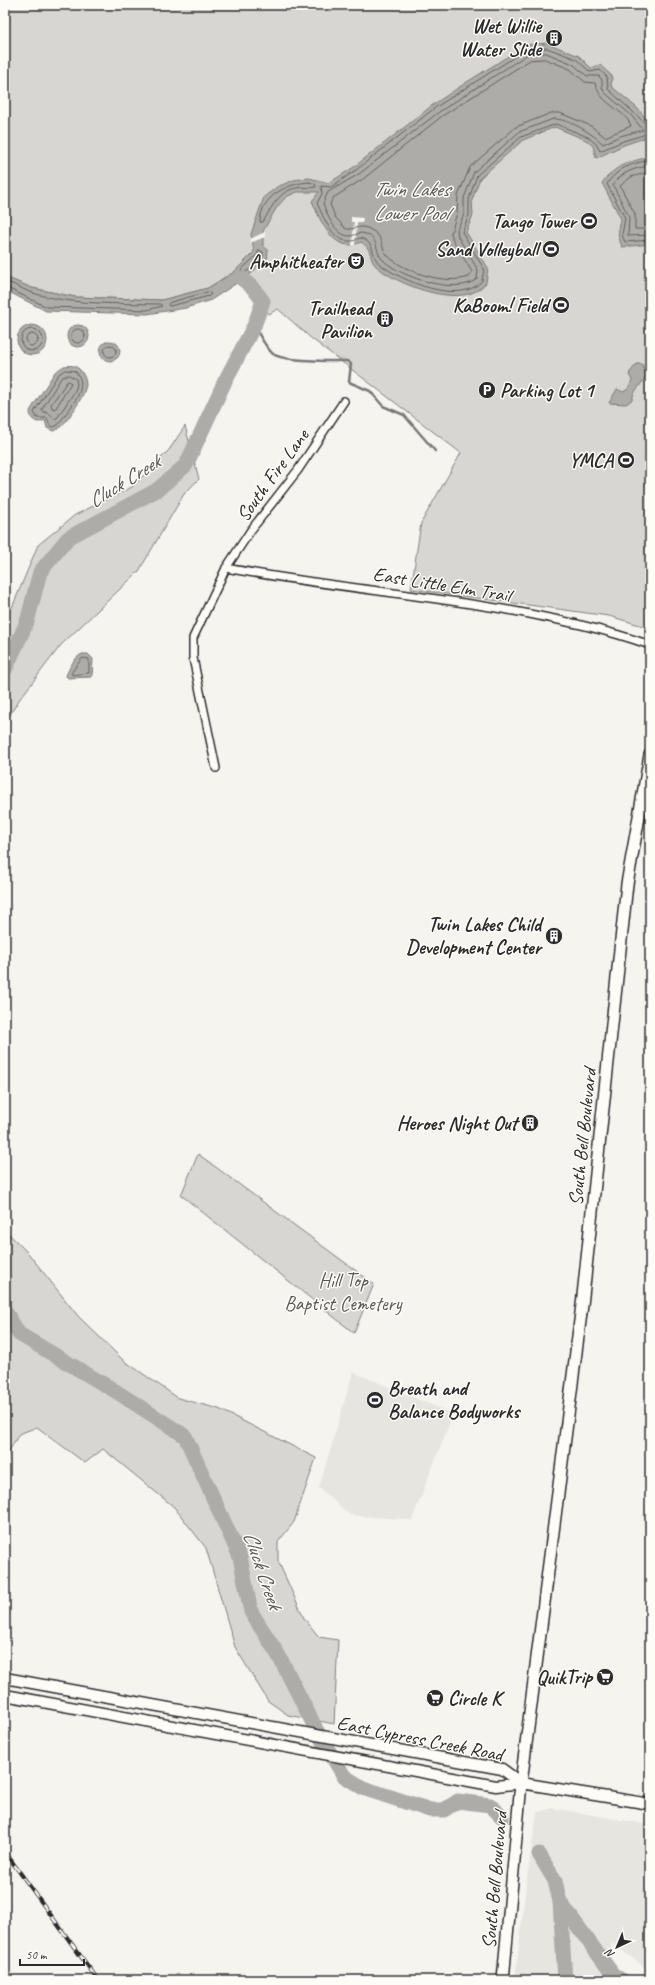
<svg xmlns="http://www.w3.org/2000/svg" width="655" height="1985" font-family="Caveat,sans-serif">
<rect width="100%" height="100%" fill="#f5f4ef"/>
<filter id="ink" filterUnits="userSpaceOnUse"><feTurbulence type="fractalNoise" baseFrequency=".025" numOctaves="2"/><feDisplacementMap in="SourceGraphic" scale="8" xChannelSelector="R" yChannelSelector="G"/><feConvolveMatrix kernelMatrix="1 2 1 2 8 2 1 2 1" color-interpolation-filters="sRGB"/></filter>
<g filter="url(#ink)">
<g fill="#e6e5e0">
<polygon points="353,1372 453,1414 412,1520 350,1515 319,1488"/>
<polygon points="552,1808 650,1825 650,1971 612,1943 607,1980 515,1980 526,1885 537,1813"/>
</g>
<g fill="#d7d6d2" stroke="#81807e">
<polygon points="5,5 650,5 650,628 609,616 411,589 421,523 461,453 312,339 278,309 269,314 238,281 225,277 208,288 162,300 75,297 32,288 5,277"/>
<polygon points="185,426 199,479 184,494 139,571 61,645 19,700 6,721 7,743 5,747 5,616 11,610 38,545 75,515 132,487 169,450"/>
<polygon points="198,1154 374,1284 354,1333 181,1195"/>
<polygon points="5,1230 28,1253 78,1316 123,1360 178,1398 219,1409 316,1458 294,1522 278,1542 278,1561 304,1618 319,1637 338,1640 334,1724 288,1715 268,1701 235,1647 206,1548 174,1507 103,1449 85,1463 37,1427 19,1434 8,1453 5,1501"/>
</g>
<g fill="#adaca9" stroke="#797877">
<path d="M547 43 579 56 591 68 600 65 612 76 611 86 637 108 650 123V136L624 145 596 158 593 146 586 140 555 127 523 140 480 178 472 200 473 215 466 232 488 268 486 283C483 286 480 289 476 291 451 305 396 284 376 266 368 259 374 250 361 242 334 255 321 222 312 201L319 192H297L286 197 277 207 263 231V246L268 250 267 260 261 263 252 273 211 300 186 308 147 314 46 311 5 290V277L32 288 75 297 162 300 208 288 234 272 254 252 251 234 264 197 277 187 294 180 309 178 329 183 354 167 434 104 467 82 526 45Z"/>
<path d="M648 157 650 158V244L622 247 618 235 621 219 602 183C616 165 626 163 648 157Z"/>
<circle cx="32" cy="340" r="15"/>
<circle cx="78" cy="336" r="11"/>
<circle cx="110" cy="351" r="10"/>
<path d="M637 364H642L644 369 647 372C645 384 631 391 633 399L626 404 609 403 617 389 623 392 628 389 632 380 629 375 630 372Z"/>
<path d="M64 366C71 365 76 365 81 371 84 375 86 380 86 385 85 395 63 431 53 431L47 428 45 420C37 425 30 420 30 411L55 372Z"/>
<path d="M82 654H88L93 659 92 677 68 678 66 676C69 668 74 658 82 654Z"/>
</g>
<g fill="#f5f4ef">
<polygon points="351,217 363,218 362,223 357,223 355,245 352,245 354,222 351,222"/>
<polygon points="265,232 265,237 250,243 250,239"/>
</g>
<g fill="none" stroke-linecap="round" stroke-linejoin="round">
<g stroke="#5f5f5d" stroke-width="1">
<path d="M546 53 573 64 587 76H599L602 80V87L604 92 631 115 643 130 620 136 603 144C593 134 568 118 553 119L519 132 474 172 464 198V214L457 230 458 237 478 270 477 279C457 296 400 277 383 260 373 250 381 237 362 233 357 233 354 236 349 236 335 235 327 215 323 203L328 192 359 174 439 112 528 54Z"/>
<path d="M545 59 570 69 585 82 595 83C601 106 625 109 631 126L605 137 591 126 560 113H551L516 127 470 167 458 196 457 213 451 233 453 240 472 272 469 277C446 285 406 273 388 256 379 247 386 236 367 228 359 225 353 230 346 229L335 217 330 204 333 198 363 179 442 116 530 60Z"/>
<path d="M650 125 646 124 608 89 607 77 600 70 590 72 576 59 547 48 527 49 436 107 356 170 331 187 321 186 322 194 317 203C323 216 333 244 352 241 355 241 358 238 361 238 377 244 370 256 380 264 401 281 460 306 482 281L484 269 462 232 469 215V199L477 175 521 137 556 124 588 137 596 144 600 151 623 141 650 133"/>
<path d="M650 161C634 161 615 170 607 184L625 218 622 235 625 242 650 240"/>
<path d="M650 166C636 167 620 173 613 185L629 217 628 236 650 235"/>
<polyline points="650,172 631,177 620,186 635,214 635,229 650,229"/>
<path d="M309 182 315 184 316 187C310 189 303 186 296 188 279 191 271 208 263 222H260C261 196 286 184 309 182Z"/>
<path d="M259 250 263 252V257C255 261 251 272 242 273L241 270 257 255Z"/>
<path d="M5 281C14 284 22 289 30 292 71 306 118 303 160 304L162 306 147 310 47 307 5 287"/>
<polygon points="208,292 211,294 209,296 170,306 168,305 169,303"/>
<circle cx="32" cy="340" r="11"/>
<circle cx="78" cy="336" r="7"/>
<circle cx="32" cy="340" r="6"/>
<circle cx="110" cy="351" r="6"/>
<path d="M65 370 75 371C92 388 67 410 58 425L54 427 50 426 47 418H37L34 412 58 375Z"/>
<polygon points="69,375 76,379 77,385 75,391 57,418 54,419 50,414 42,411 42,409 61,378"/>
<polygon points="68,381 71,383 56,408 53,409 51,405"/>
<polygon points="83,658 89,659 89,673 72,675 72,672"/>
</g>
<path stroke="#797877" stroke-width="2.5" d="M254 326C260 335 265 347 273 354 284 362 332 361 347 361L351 364 349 382 370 391 383 406 404 415 435 451"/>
<g stroke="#adaca9" stroke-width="15">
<polyline points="5,670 27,622 40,572 68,538 157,490 186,465 225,381 254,326 263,301 253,288 241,278"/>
<polyline points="5,1311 19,1334 117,1392 185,1436 240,1557 251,1612 279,1656 318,1733 344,1776 363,1788 430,1810 444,1810 458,1801 490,1805 502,1817"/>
<polyline points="539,1854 555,1881 560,1902 565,1980"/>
<polyline points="560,1902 614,1976 622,1980"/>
</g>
<defs>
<g id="street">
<path d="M226 568C322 586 419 594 514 611 561 620 605 629 650 645"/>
<polyline points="216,768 193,658 193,638 226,568 251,530 298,470 344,401"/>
</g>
<g id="secondary">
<polyline points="5,1678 502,1769 521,1783"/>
<polyline points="5,1695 496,1786 521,1783 650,1804"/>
</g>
<polyline id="primary" points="503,1980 521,1783 582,1305 627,884 650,755"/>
</defs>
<use href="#street" stroke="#2b2b2b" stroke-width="10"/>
<use href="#secondary" stroke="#2b2b2b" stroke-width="13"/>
<use href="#primary" stroke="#2b2b2b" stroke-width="14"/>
<use href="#street" stroke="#fdfcf7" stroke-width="7"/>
<use href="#secondary" stroke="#fdfcf7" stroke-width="10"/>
<use href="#primary" stroke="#fdfcf7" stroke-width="11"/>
<defs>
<polyline id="rail" points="5,1852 98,1980"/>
</defs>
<use href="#rail" stroke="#2b2b2b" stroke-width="4"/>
<use href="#rail" stroke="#fdfcf7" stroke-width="2.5" stroke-dasharray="8" stroke-linecap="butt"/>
</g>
</g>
<defs>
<symbol id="building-disc" viewBox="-11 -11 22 22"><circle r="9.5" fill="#2b2b2b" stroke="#fdfcf7"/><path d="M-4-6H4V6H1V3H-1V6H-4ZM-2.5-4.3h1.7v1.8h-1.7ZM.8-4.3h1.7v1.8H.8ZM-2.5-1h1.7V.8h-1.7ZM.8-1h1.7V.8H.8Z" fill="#fff"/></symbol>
<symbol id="stadium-disc" viewBox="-11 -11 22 22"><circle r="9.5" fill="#2b2b2b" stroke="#fdfcf7"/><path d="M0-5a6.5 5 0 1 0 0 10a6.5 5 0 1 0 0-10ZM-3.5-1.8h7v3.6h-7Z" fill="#fff"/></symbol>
<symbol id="theatre-disc" viewBox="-11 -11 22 22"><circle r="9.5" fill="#2b2b2b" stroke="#fdfcf7"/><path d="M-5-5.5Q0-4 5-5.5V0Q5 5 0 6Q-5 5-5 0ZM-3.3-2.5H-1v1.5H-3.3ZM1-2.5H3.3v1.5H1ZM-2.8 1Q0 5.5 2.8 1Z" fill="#fff"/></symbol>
<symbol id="parking-disc" viewBox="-11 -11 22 22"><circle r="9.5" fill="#2b2b2b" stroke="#fdfcf7"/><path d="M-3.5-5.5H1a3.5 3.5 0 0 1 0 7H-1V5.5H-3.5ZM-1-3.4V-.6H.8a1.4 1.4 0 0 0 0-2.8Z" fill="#fff"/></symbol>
<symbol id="supermarket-disc" viewBox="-11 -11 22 22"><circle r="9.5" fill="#2b2b2b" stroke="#fdfcf7"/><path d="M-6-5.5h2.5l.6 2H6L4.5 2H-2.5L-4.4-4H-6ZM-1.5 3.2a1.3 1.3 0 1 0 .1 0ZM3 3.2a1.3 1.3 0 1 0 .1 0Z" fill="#fff"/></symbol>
</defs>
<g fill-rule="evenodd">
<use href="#building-disc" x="544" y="28" width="20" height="20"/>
<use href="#stadium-disc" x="579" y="211" width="20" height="20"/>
<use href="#stadium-disc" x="541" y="239" width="20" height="20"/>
<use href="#theatre-disc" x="346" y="251" width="20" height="20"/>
<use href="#stadium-disc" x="551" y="295" width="20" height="20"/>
<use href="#building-disc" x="375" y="309" width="20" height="20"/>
<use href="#parking-disc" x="477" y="380" width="20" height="20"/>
<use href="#stadium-disc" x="616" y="450" width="20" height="20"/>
<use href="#building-disc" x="544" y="926" width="20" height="20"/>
<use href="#building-disc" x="520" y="1113" width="20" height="20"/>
<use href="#stadium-disc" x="365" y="1390" width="20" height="20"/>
<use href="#supermarket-disc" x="595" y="1667" width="20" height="20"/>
<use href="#supermarket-disc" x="425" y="1688" width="20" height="20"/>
</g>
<g text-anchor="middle" stroke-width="3" stroke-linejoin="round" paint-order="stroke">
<g font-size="20" font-weight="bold" fill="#2b2b2b" stroke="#fdfcf7" text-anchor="end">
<text x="541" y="33">Wet Willie<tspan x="541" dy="23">Water Slide</tspan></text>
<text x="576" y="228">Tango Tower</text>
<text x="538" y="256">Sand Volleyball</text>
<text x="343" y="268">Amphitheater</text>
<text x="548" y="312">KaBoom! Field</text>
<text x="372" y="315">Trailhead<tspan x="372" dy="23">Pavilion</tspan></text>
<text x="500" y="397" text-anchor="start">Parking Lot 1</text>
<text x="613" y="467">YMCA</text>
<text x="541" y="931">Twin Lakes Child<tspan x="541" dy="23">Development Center</tspan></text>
<text x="517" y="1130">Heroes Night Out</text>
<text x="388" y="1395" text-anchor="start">Breath and<tspan x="388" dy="23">Balance Bodyworks</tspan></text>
<text x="592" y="1684">QuikTrip</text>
<text x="448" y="1705" text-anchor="start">Circle K</text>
</g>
<g font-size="20" fill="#2b2b2b" stroke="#fdfcf7">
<text transform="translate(272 475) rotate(-54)" y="7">South Fire Lane</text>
<text transform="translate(442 584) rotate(9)" y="7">East Little Elm Trail</text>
<text transform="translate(582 1137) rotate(-84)" y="7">South Bell Boulevard</text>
<text transform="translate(420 1738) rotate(11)" y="7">East Cypress Creek Road</text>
<text transform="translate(494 1880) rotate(-85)" y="7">South Bell Boulevard</text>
</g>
<g font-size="20" fill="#565655" stroke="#fdfcf7">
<text x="343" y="1287">Hill Top<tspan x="343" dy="23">Baptist Cemetery</tspan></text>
</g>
<g font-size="21" font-style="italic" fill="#585857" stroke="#fdfcf7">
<text x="411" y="196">Twin Lakes<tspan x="411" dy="24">Lower Pool</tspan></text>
<text transform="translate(124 481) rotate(-32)" y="7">Cluck Creek</text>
<text transform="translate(263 1570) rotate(71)" y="7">Cluck Creek</text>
</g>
</g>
<rect width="655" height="1985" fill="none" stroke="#fdfcf7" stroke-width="20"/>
<rect x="10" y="10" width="635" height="1965" fill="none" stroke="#2b2b2b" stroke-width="1.5" filter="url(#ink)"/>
<g transform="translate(617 1947) rotate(224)" stroke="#fdfcf7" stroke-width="3" paint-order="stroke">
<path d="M0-3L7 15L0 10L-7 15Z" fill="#2b2b2b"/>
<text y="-6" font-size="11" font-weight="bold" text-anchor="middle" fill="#2b2b2b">N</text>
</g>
<path d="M20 1959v6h64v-6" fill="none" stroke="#2b2b2b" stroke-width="2"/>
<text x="26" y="1959" font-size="12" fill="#2b2b2b" stroke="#fdfcf7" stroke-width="3" paint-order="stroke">50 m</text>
</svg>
